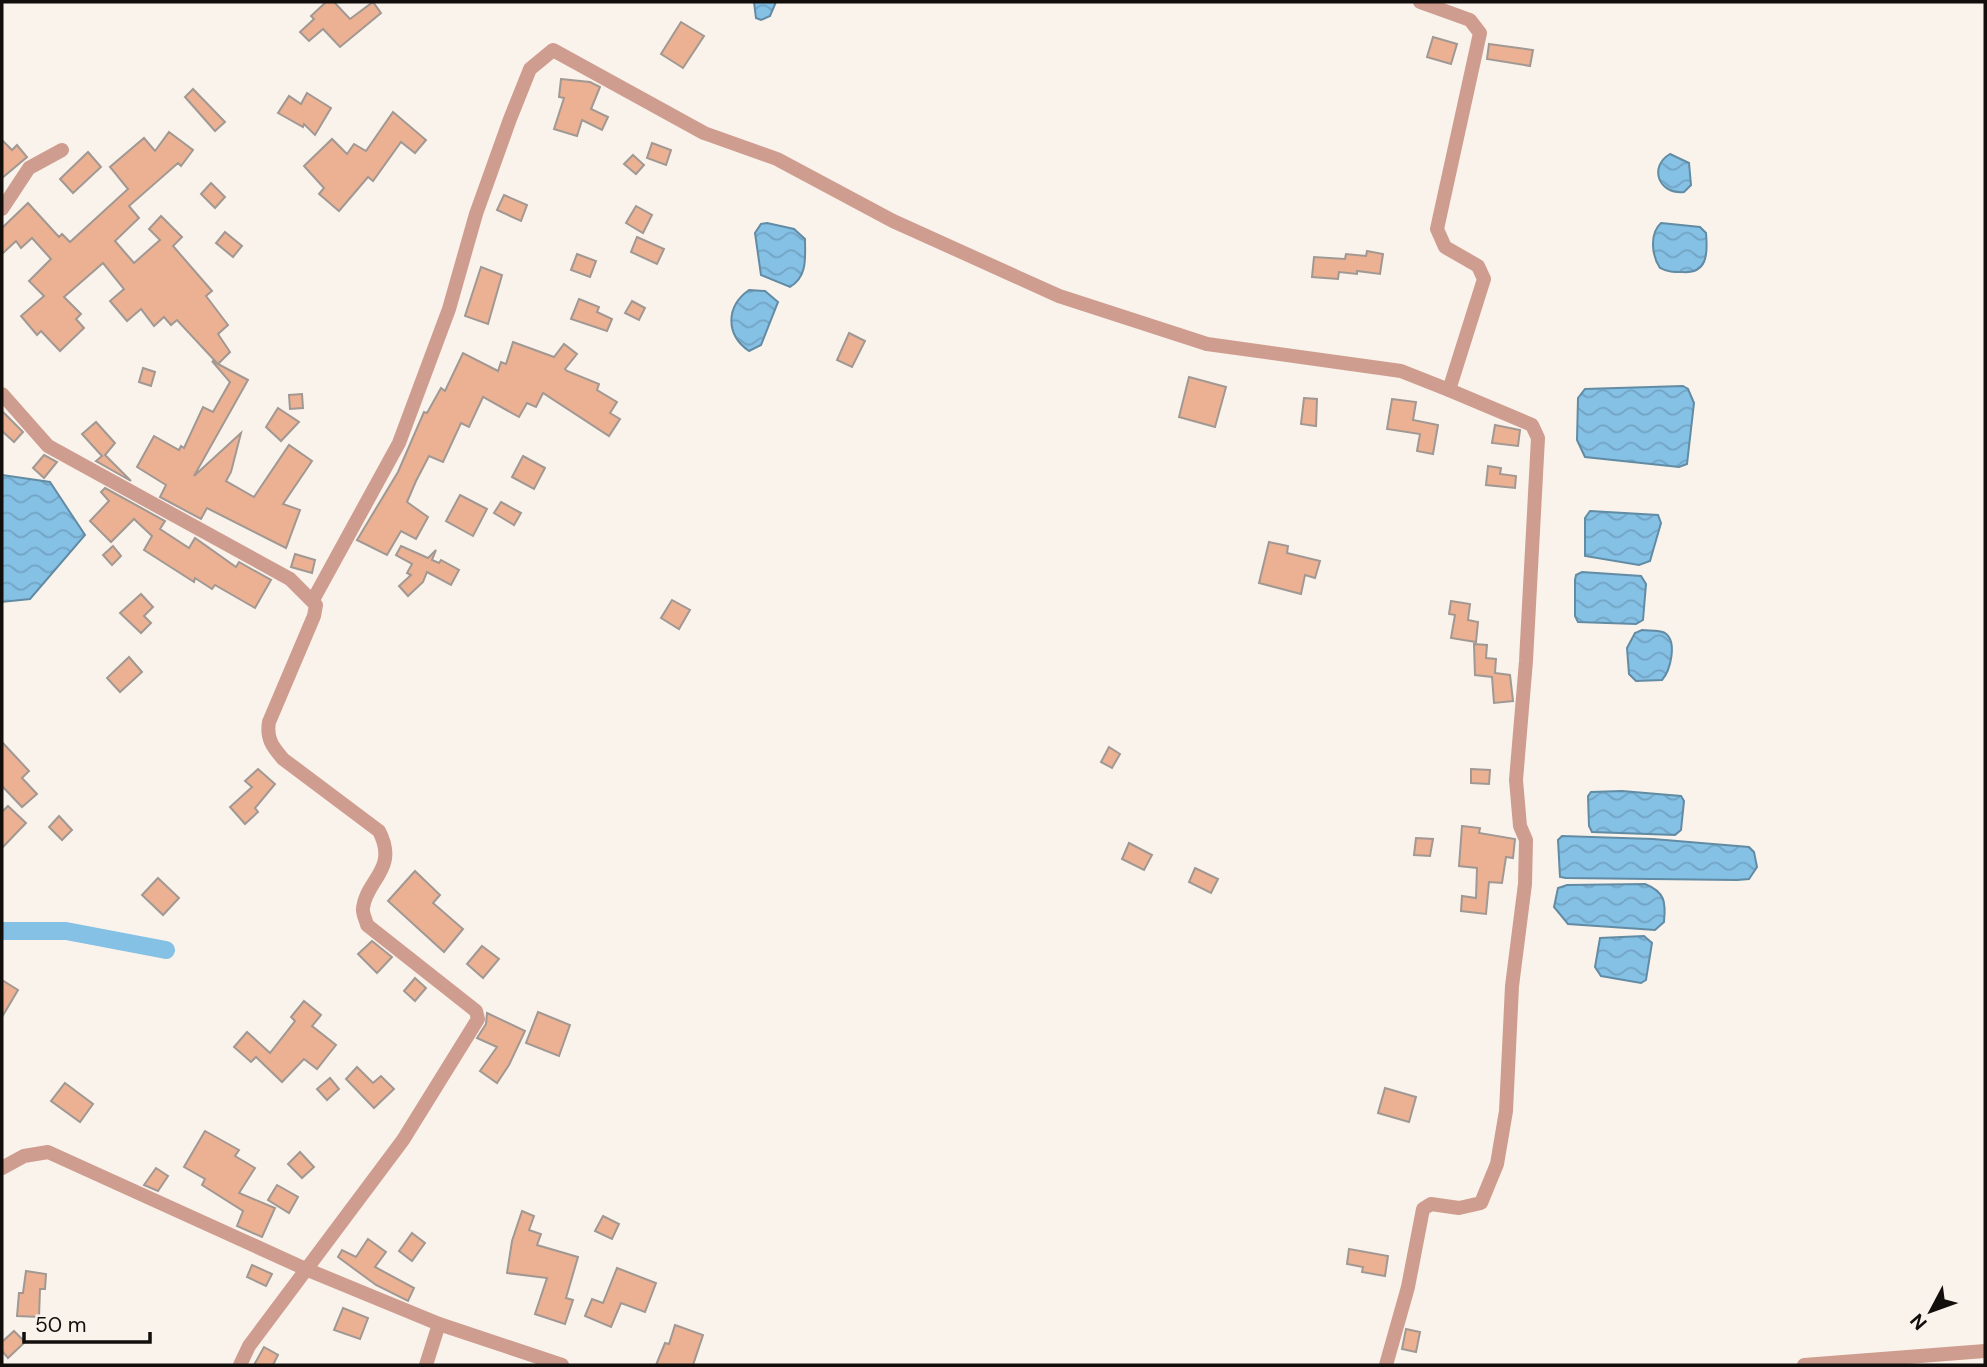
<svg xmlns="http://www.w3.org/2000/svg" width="1987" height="1367" font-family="'DM Sans',sans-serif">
<defs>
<pattern id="water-waves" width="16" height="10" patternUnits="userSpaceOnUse" patternTransform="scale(1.75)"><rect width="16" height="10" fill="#85c0e5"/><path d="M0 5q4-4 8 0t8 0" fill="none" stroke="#72a4c3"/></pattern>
</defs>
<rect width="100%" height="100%" fill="#faf3eb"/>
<g fill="url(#water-waves)" stroke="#628ba4" stroke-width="2">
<polygon points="754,2 776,2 770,16 761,20 756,18"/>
<path d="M1670 154 1689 163 1691 185 1684 192C1659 195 1648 167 1670 154Z"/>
<path d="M767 223 794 229 805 239C805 257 808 276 790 287L761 275 755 233 761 224Z"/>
<path d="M1661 223 1700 227 1706 233C1708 255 1707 274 1682 272 1674 272 1667 272 1660 268 1652 256 1649 234 1661 223Z"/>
<path d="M749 290 765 291 778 302 761 345 749 351C726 335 725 307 749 290Z"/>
<polygon points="1683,386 1688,389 1694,403 1687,464 1679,467 1585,457 1577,440 1578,398 1585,389"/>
<polygon points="2,475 50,482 85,535 30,599 2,602"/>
<polygon points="1590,511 1658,515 1661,523 1650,561 1639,565 1585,556 1585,518"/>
<polygon points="1582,572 1641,576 1646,584 1643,620 1636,624 1578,622 1575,616 1575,580 1576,575"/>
<path d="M1642 630C1649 631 1659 630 1665 633 1678 642 1670 671 1662 680L1636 681 1629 674 1627 648 1635 633Z"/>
<polygon points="1622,791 1681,796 1684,801 1681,830 1675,835 1592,832 1589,826 1588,796 1591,792"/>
<polygon points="1562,836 1653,839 1749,847 1754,852 1757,867 1749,879 1737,880 1566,878 1560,877 1558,840"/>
<path d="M1645 884C1665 892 1666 902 1664 922L1655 930 1568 924 1554 907 1558 888 1567 885Z"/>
<polygon points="1644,936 1652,943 1646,980 1641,983 1601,976 1595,967 1600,938"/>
</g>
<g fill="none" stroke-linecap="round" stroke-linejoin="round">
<polyline stroke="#85c0e5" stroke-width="18" points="2,931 66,931 166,950"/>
</g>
<g fill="#ebb192" stroke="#a19893" stroke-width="2">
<polygon points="326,2 334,2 350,19 373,2 381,13 340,47 323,29 309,41 300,32 314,19 311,16"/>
<polygon points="681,22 704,36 683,68 661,54"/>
<polygon points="1433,37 1457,44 1451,64 1427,57"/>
<polygon points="1489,44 1533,50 1530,66 1487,59"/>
<polygon points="561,79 590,82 600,87 591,109 608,117 602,130 582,120 577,136 554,129 564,98 559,97"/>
<polygon points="193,89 225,122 215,131 185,97"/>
<polygon points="307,93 331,108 315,135 304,124 303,127 278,113 289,96 301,104"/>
<polygon points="393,112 426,140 415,153 401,142 373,181 368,177 339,211 319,194 324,188 304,166 332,139 347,154 354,144 366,151"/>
<polygon points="169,132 193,150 181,166 178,163 129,206 139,218 115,241 134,263 160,240 149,229 161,216 182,237 173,246 212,291 206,296 228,325 218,334 230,352 218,364 248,380 194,476 241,433 231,472 226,481 254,497 289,445 312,461 283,504 300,510 286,548 207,508 201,519 160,497 166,485 137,467 154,436 179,450 181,446 184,448 203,407 213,412 230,382 212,361 217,363 177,320 171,325 164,317 154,326 141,309 127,321 110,301 124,289 103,263 64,297 81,314 76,319 84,328 60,351 41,331 37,335 21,316 44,296 29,281 51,259 32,238 21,248 16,241 2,254 2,228 28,203 59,237 62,234 70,242 128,189 110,167 144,138 155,151"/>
<polygon points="2,140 12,150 17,145 27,157 2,178"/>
<polygon points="652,143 671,150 666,165 647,158"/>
<polygon points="88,152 101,167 73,193 60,179"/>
<polygon points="633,155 644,165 636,174 624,164"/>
<polygon points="211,183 225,197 215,208 201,194"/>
<polygon points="504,195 527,205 521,221 497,210"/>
<polygon points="636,206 652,215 643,233 626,223"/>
<polygon points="225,232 242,246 233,257 216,243"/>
<polygon points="637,237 664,249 657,264 631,252"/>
<polygon points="1367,251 1383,254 1380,274 1357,271 1357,274 1339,272 1338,279 1312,277 1314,257 1345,259 1346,254 1366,256"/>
<polygon points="577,254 596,261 590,277 571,270"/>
<polygon points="481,267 502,275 488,324 465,316"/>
<polygon points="579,299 599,307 597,312 612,319 607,331 571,319"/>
<polygon points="632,301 645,308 639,320 625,313"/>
<polygon points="849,333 865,341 852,367 837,360"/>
<polygon points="513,342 554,357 564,344 577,354 565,369 567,371 599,384 597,390 617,402 610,413 620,419 609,436 543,393 536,407 527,403 519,417 483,397 469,427 461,423 443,462 429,456 416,481 407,502 428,517 416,539 401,531 387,555 357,540 398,472 424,412 427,413 441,388 445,391 463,353 498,371 501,362 506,364"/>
<polygon points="143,368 155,372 151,386 139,382"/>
<polygon points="1189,377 1226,387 1215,427 1179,417"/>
<polygon points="302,394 303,408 290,409 289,395"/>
<polygon points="1304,398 1317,399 1316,426 1301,424"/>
<polygon points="1392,399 1416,402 1413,420 1438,425 1433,454 1417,451 1420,434 1387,429"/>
<polygon points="278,408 299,422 281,441 266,427"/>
<polygon points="2,411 23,432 14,442 2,431"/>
<polygon points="96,422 115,443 105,455 131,481 96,461 102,456 82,434"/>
<polygon points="1495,425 1520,430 1518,446 1492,443"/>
<polygon points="44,455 57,462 44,478 33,468"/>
<polygon points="523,456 545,468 534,489 512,477"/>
<polygon points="1488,466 1501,468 1500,474 1516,476 1515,488 1486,485"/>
<polygon points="105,488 165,521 160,529 189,548 195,538 236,567 239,562 271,580 255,608 215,585 212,589 195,578 194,582 144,550 152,536 134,519 111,542 90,521 109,501 101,492"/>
<polygon points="460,495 487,509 473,536 446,521"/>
<polygon points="501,502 521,513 514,525 494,513"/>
<polygon points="1269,542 1288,546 1287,553 1320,561 1315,578 1305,575 1301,594 1259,583"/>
<polygon points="113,546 121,556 112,565 103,555"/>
<polygon points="401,546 428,558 436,550 432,560 439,563 441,560 459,570 451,585 427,572 423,582 408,596 399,586 411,575 407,573 412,564 396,555"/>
<polygon points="295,554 315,560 312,573 291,567"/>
<polygon points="141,594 153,607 144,616 151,623 141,633 120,613"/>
<polygon points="672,600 690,610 679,629 661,618"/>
<polygon points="1451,601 1470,604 1468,620 1478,622 1476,642 1451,638 1455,615 1449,614"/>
<polygon points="1474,644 1487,645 1486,658 1496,659 1495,673 1510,675 1513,701 1494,703 1492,677 1475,675"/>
<polygon points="129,657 142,672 120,692 107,678"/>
<polygon points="2,742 29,771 22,778 37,794 22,807 2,786"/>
<polygon points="1109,747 1120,754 1112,768 1101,762"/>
<polygon points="258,769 275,784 255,808 258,812 245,824 230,807 252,787 245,781"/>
<polygon points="1471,769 1490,770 1489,784 1471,783"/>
<polygon points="8,806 26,823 2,848 2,812"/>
<polygon points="59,816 72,830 62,840 49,827"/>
<polygon points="1462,826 1480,828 1479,833 1515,839 1513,858 1506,857 1502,883 1489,882 1486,914 1461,911 1462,896 1476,898 1477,868 1459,866"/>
<polygon points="1416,838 1433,839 1430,856 1414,855"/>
<polygon points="1129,843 1152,855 1144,870 1122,859"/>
<polygon points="1195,868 1218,879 1211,893 1189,882"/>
<polygon points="415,871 440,895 433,903 463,929 444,952 388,901"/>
<polygon points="158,878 179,898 163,915 142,895"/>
<polygon points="372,941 392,957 377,973 358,954"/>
<polygon points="482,946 499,959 483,978 467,964"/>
<polygon points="415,978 426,988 415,1001 404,991"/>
<polygon points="2,980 18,990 2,1017"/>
<polygon points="304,1001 321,1015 312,1026 336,1045 317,1069 304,1059 282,1082 256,1057 251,1062 234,1047 247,1032 270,1053 295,1021 291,1017"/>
<polygon points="538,1012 570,1025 559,1056 526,1043"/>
<polygon points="487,1013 525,1031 509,1065 497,1083 480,1071 497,1047 477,1038 486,1024"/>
<polygon points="357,1067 373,1083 381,1076 394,1089 374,1108 346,1079"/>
<polygon points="330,1078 339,1089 327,1100 317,1089"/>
<polygon points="65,1083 93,1104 80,1122 51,1101"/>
<polygon points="1385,1088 1416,1097 1409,1122 1378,1113"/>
<polygon points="205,1131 239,1150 235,1156 255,1168 239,1193 275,1208 262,1237 237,1226 243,1211 202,1185 205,1179 184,1167"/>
<polygon points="300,1152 314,1167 302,1178 288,1164"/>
<polygon points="156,1168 168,1176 158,1191 144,1185"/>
<polygon points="277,1185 298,1197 289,1213 268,1200"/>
<polygon points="522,1211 534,1216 529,1230 541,1234 537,1245 578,1257 566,1298 573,1300 565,1324 535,1314 547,1278 507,1273 512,1241"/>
<polygon points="603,1216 619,1224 612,1239 595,1231"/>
<polygon points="412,1233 425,1243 412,1261 399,1251"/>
<polygon points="368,1239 386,1252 375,1267 414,1288 408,1301 376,1285 338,1257 342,1250 356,1257"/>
<polygon points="1349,1249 1388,1256 1385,1276 1362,1272 1363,1267 1347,1264"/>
<polygon points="252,1265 272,1274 266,1286 247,1277"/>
<polygon points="617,1268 656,1283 645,1312 621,1303 611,1327 585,1316 592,1299 603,1303"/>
<polygon points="26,1271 46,1274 45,1289 40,1289 39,1317 17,1316 19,1293 23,1293"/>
<polygon points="343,1308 368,1318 360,1339 334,1330"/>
<polygon points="675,1325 703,1335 693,1365 656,1365 665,1343 669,1344"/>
<polygon points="1406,1329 1420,1332 1416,1352 1402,1349"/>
<polygon points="14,1331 25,1342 8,1358 2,1351 2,1342"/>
<polygon points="264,1347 278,1355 273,1365 254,1365"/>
</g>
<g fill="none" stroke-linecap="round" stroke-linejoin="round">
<g stroke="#cf9d90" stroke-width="14">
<polyline points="2,209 29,168 62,150"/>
<path d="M2 394 48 446 290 579 316 605 314 616 269 722C266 739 273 747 283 759L379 831C399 869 366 880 363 908 362 913 366 920 367 925L476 1011 478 1019 403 1140 249 1346 240 1365"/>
<polyline points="313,600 399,443 449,309 476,214 510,119 530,69 553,50 704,133 777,159 893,221 1059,296 1207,344 1401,371 1449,390"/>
<polyline points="2,1168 24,1156 48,1152 308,1270 439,1324"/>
<polyline points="426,1365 439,1324 562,1365"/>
<polyline points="1386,1365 1408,1287 1423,1209 1431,1204 1459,1208 1481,1203 1497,1164 1506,1111 1512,986 1525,884 1526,840 1520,826 1516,780 1526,661 1538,438 1532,425 1449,390 1484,279 1478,266 1445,247 1437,229 1480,33 1470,20 1420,2"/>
<polyline points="1804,1365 1985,1351"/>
</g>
</g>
<rect width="1987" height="1367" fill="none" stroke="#110e0c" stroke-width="7"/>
<g transform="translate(1931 1311) rotate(229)" stroke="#faf3eb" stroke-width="5" paint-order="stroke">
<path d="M0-5L12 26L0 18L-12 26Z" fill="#110e0c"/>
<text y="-10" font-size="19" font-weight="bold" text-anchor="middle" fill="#110e0c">N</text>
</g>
<path d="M24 1332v10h126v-10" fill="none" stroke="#110e0c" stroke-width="3.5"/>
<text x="35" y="1332" font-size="21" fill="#110e0c" stroke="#faf3eb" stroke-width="5" paint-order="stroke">50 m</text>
</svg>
